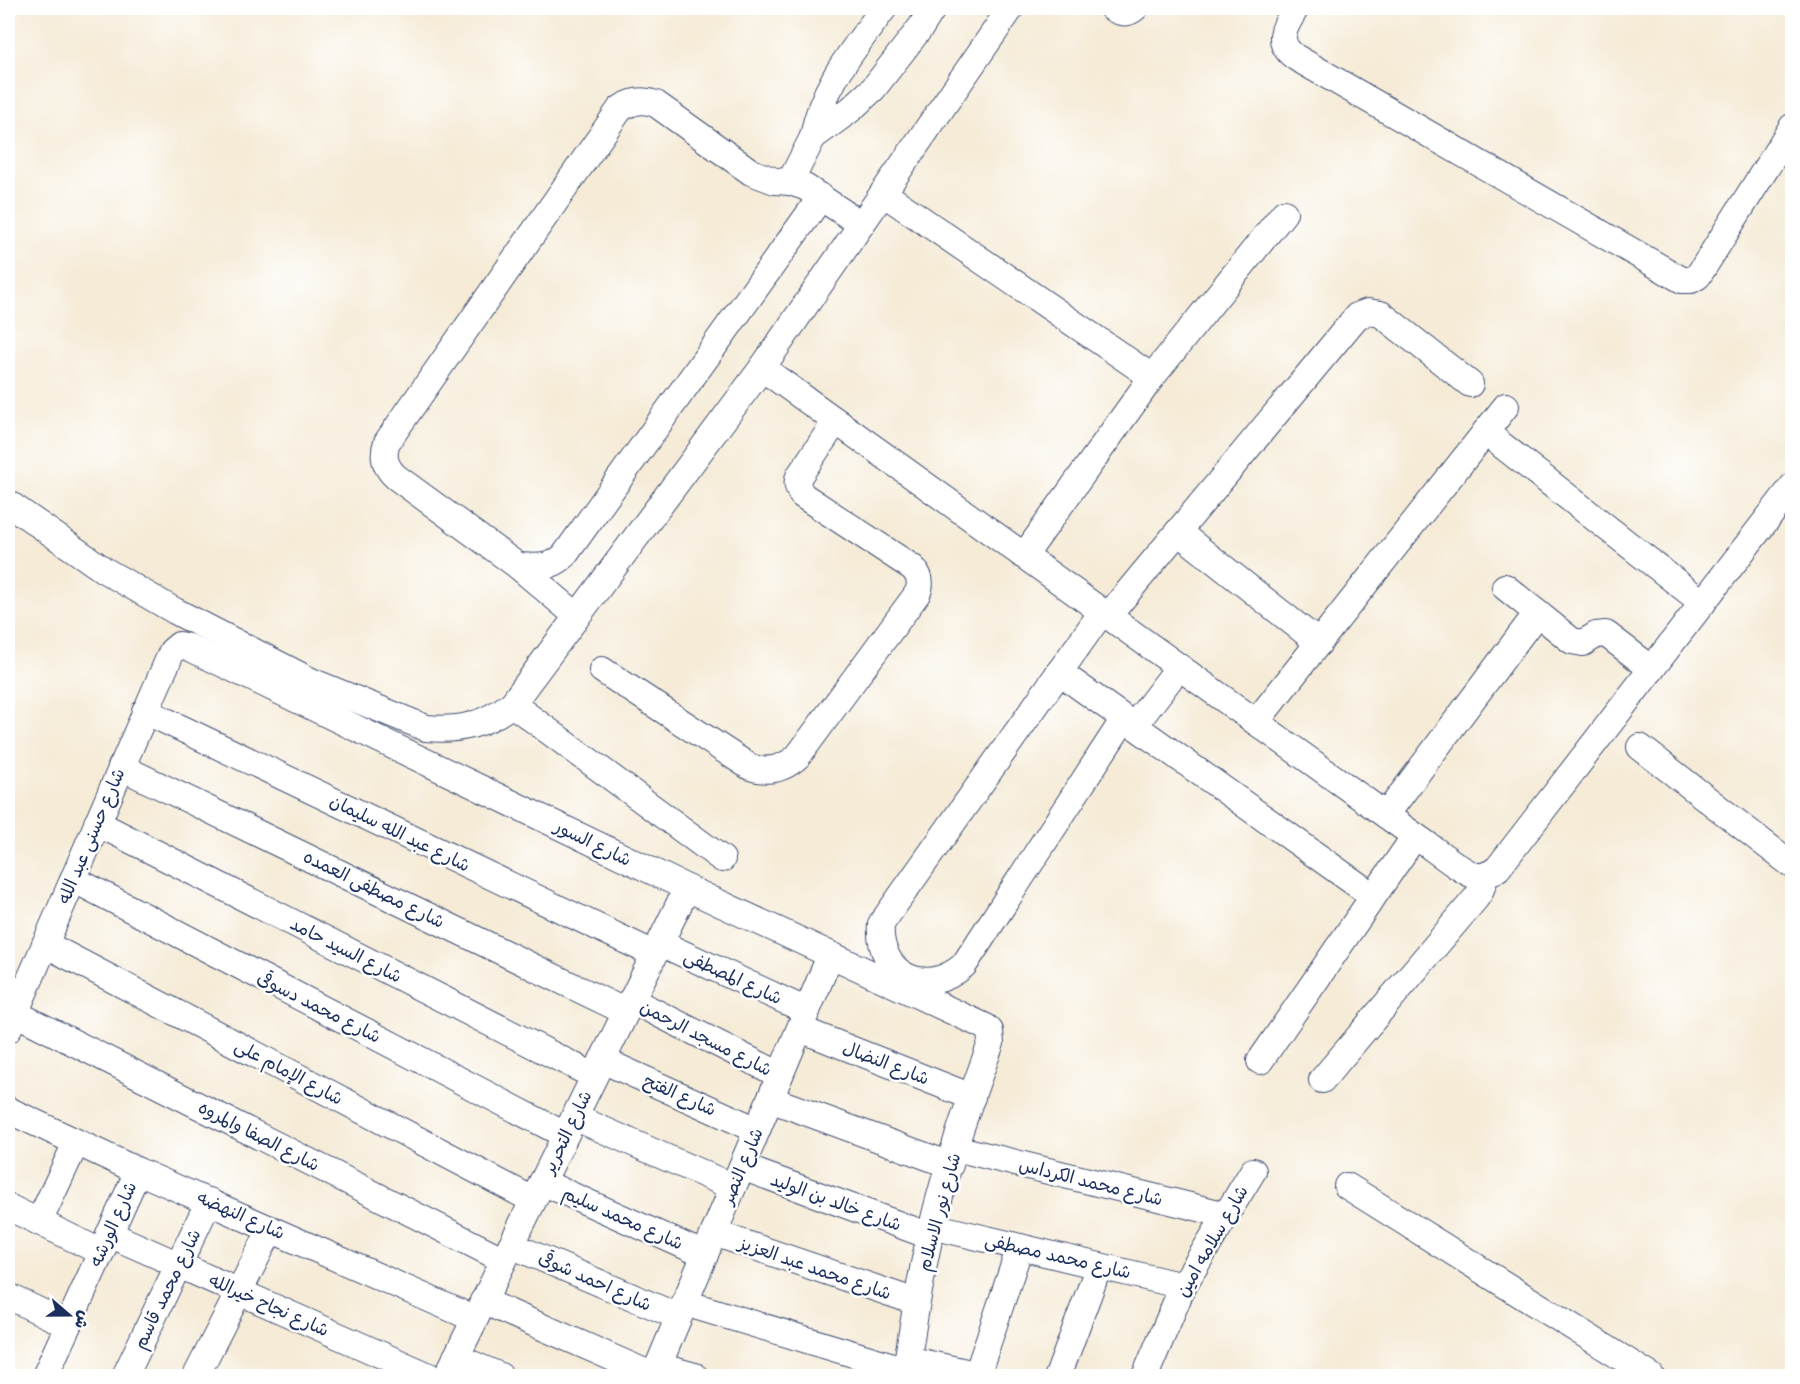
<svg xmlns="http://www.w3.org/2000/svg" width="1800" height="1384" font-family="Delius,'Playpen Sans Arabic',sans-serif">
<rect width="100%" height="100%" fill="#fff"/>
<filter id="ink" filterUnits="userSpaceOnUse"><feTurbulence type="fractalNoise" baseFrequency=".0167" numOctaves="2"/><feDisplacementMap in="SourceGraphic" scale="12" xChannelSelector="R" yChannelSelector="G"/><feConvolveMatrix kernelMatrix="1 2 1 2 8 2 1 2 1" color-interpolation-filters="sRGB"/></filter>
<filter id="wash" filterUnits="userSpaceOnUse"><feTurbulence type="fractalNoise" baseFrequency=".008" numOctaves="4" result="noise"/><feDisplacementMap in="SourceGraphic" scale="24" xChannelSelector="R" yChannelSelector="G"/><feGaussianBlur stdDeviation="1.35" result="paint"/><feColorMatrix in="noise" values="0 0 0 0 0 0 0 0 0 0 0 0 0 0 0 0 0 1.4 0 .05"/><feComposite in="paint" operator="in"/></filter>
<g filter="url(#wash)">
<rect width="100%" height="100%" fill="#f5ebd7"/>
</g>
<g filter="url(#ink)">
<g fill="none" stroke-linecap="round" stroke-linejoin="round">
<defs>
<g id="minor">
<path d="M884 8C854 49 822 85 813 137L850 110 873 89 921 27 933 8"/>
<path d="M1112 8C1120 13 1127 15 1135 8"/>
<path d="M1296 8C1286 25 1273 41 1295 57L1682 280H1691L1698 276 1792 127"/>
<polyline points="790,182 813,137"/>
<polyline points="883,193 1152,377"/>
<path d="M762 368 1415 836C1428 844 1463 873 1476 876 1484 877 1491 874 1498 868L1792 487"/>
<polyline points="1485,432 1703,603"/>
<path d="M8 503 104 570 175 611 311 681 426 728C461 731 484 725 512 704L762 368 1011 8"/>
<polyline points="1178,532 1319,643"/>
<polyline points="1024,556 1152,377 1284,213"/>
<path d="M518 566C536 567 550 569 564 556L821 197"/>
<polyline points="1505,587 1572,641 1583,643 1596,635 1606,634 1652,669"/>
<path d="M1102 612 881 924C877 975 926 999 964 965L1124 719"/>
<path d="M577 616 518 566 396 477C385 467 382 456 387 442L620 109C632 101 643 99 656 104L751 172 775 181 790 182 805 187 861 224"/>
<polyline points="1108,616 1357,316 1368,312 1381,314 1470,384"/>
<path d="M602 670 750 767C768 773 784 769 798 756L917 594C922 584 920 576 913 568L802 495C798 488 796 483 799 476L836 421"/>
<polyline points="1059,672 1373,896"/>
<polyline points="512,704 722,859"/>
<polyline points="145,711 654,954"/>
<polyline points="1256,722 1506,406"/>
<polyline points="1134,726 1179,667"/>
<polyline points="1640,747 1792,865"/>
<polyline points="121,767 626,1012"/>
<polyline points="1386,815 1537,613"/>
<polyline points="97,823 594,1076"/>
<polyline points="73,879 565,1135"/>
<polyline points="660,943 807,1011"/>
<polyline points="45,944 533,1200"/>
<polyline points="631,1000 780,1075"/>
<polyline points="15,1013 504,1260"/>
<polyline points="800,1029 972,1097"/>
<path d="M8 1030 172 651 179 645 188 647 687 888 986 1027 990 1031 991 1043C969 1103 947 1164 932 1227 920 1276 913 1326 905 1376"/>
<polyline points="602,1060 757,1130"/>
<polyline points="1260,1061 1415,836"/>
<polyline points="1322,1080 1476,898 1480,892 1486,875"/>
<polyline points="770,1099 950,1165"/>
<polyline points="8,1110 138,1171 475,1319"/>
<polyline points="574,1117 733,1187"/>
<polyline points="955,1148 1227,1215"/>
<polyline points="742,1167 930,1236"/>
<polyline points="542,1182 705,1255"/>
<polyline points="1347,1186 1651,1376"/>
<polyline points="8,1207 101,1252"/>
<polyline points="39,1222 76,1143"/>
<polyline points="932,1226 1183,1286"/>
<polyline points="714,1233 916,1302"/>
<polyline points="109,1234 429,1376"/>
<polyline points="511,1245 679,1317"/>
<polyline points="8,1296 68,1325"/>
<polyline points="483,1301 654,1376"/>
<polyline points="685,1303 906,1370"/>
<polyline points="456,1357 500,1376"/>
<polyline points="907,1359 984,1376"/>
<polyline points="658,1366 695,1376"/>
<polyline points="977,1375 1020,1247"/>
<polyline points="45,1376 138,1171"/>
<polyline points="125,1376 209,1201"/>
<polyline points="196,1376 271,1229"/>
<polyline points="447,1376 687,888"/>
<polyline points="654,1376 830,956"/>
<polyline points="1058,1376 1099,1266"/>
<polyline points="1145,1376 1183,1286 1253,1171"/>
</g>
</defs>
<use href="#minor" stroke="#3c4b70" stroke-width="28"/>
<use href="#minor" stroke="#fff" stroke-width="26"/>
</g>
</g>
<g text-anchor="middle" stroke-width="5" stroke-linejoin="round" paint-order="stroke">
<g font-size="18" fill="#1b2f5e" stroke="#fff">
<text transform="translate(400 833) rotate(26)" y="6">شارع عبد الله سليمان</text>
<text transform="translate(91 836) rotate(-67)" y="6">شارع حسنى عبد الله</text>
<text transform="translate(593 843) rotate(26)" y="6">شارع السور</text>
<text transform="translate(374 889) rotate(26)" y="6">شارع مصطفى العمده</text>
<text transform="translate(346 950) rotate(27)" y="6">شارع السيد حامد</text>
<text transform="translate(733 977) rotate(25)" y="6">شارع المصطفى</text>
<text transform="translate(319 1007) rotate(27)" y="6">شارع محمد دسوقى</text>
<text transform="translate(706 1038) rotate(27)" y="6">شارع مسجد الرحمن</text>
<text transform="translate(886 1063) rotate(21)" y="6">شارع النضال</text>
<text transform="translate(289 1072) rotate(28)" y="6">شارع الإمام على</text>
<text transform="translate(680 1095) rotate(24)" y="6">شارع الفتح</text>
<text transform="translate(567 1132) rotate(-64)" y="6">شارع التحرير</text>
<text transform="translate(259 1136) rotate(27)" y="6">شارع الصفا والمروه</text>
<text transform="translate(742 1166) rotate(-67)" y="6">شارع النصر</text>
<text transform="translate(1091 1182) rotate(14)" y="6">شارع محمد الكرداس</text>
<text transform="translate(836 1202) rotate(20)" y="6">شارع خالد بن الوليد</text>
<text transform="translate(939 1212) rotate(-75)" y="6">شارع نور الاسلام</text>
<text transform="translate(241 1215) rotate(24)" y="6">شارع النهضه</text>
<text transform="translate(623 1218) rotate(24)" y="6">شارع محمد سليم</text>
<text transform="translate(113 1224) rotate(-66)" y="6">شارع الورشه</text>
<text transform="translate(1212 1241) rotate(-60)" y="6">شارع سلامه امين</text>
<text transform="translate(1058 1256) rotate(13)" y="6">شارع محمد مصطفى</text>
<text transform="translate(815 1268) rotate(19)" y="6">شارع محمد عبد العزيز</text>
<text transform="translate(595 1281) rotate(24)" y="6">شارع احمد شوقى</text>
<text transform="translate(167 1289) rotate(-64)" y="6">شارع محمد قاسم</text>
<text transform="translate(269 1305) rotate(24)" y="6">شارع نجاح خيرالله</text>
</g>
</g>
<rect width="1800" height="1384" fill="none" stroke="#fff" stroke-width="30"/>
<g transform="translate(69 1315) rotate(110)" stroke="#ffffff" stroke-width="4.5" paint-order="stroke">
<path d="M0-4.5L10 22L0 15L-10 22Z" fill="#1b2f5e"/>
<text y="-9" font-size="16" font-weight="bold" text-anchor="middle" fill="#1b2f5e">ش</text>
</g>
</svg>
